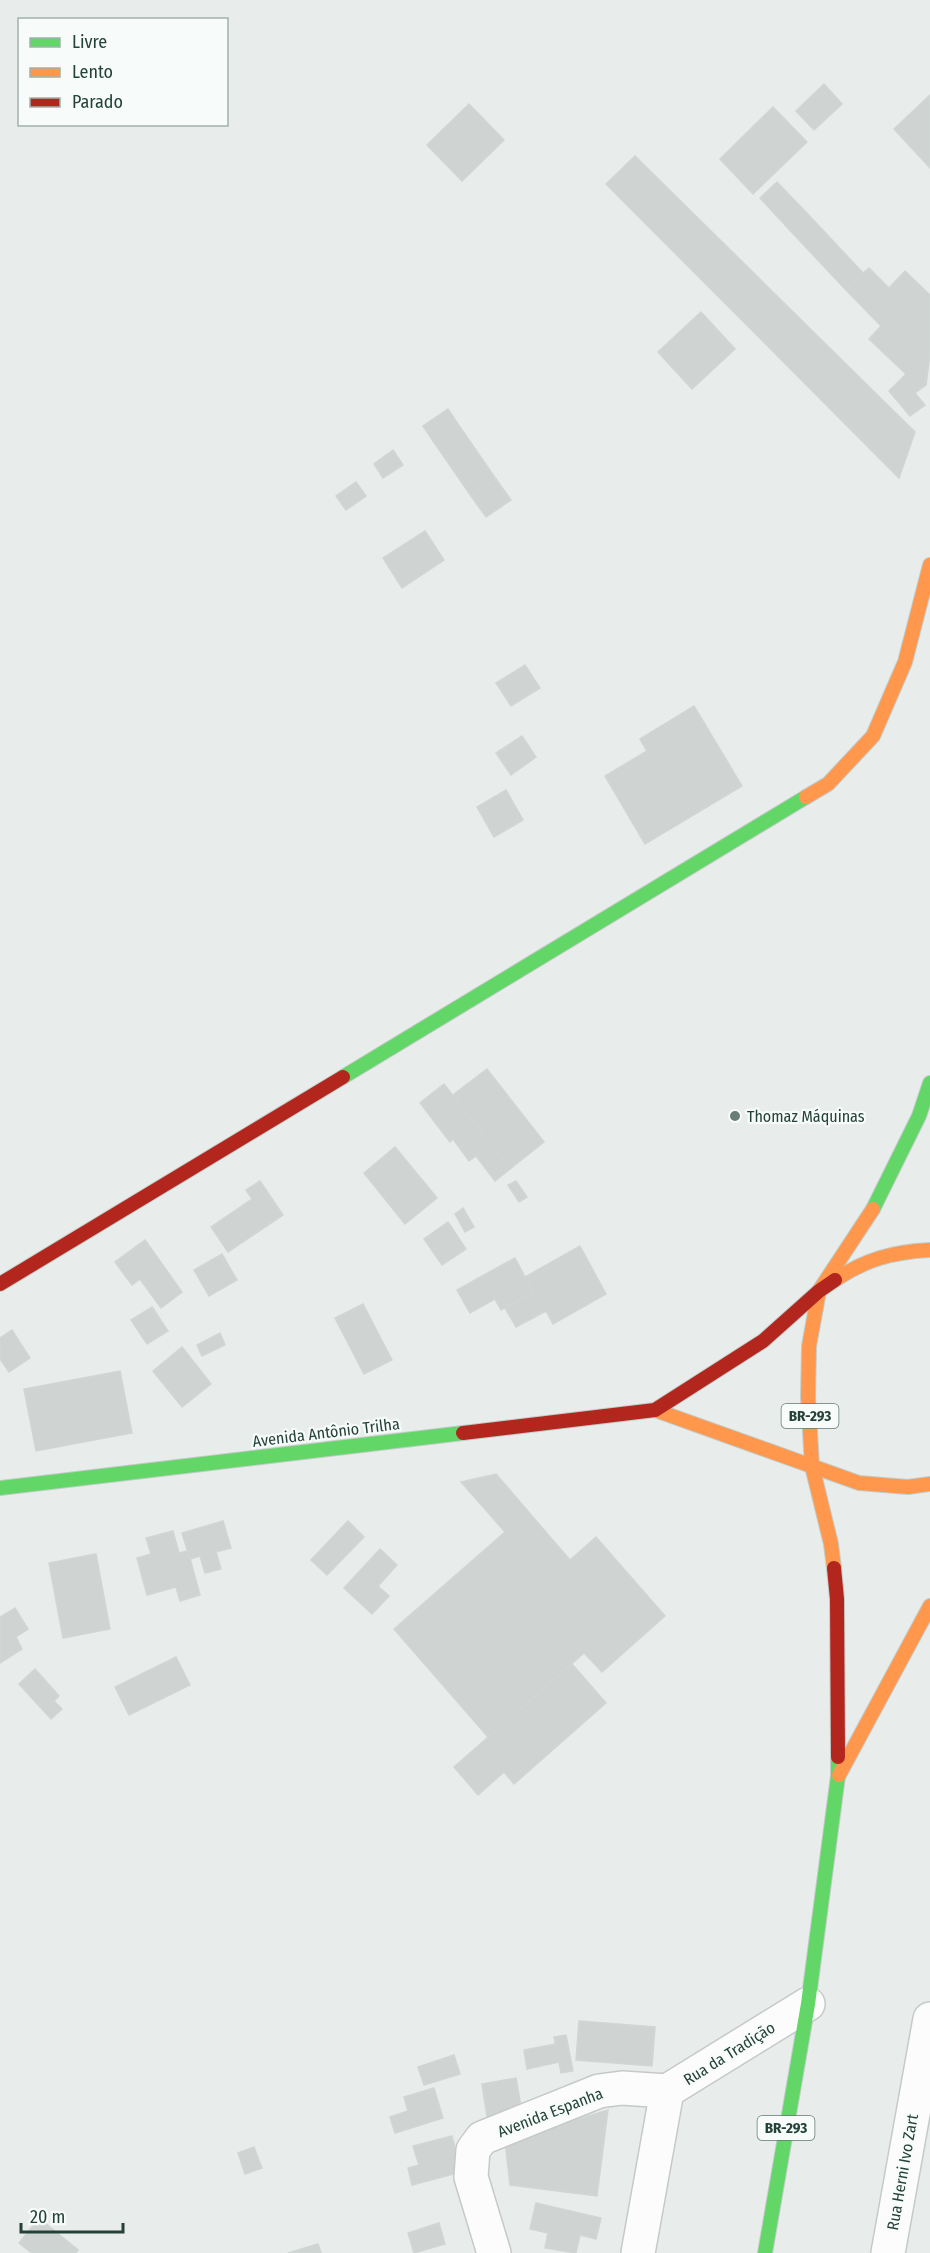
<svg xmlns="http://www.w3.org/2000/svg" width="930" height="2253" font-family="'Fira Sans Condensed',sans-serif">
<rect width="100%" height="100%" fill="#e8edeb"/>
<g fill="#cfd4d2" stroke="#d1d6d4" stroke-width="1.5">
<polygon points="824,84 842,104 814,130 796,111"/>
<polygon points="930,95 930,168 894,129"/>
<polygon points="469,104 504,140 462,181 427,145"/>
<polygon points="773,107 807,142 753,194 720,159"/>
<polygon points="635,156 915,432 899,478 606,184"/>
<polygon points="777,182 802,208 785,225 760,198"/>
<polygon points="802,208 833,241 815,257 785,225"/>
<polygon points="833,241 863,273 845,289 815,257"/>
<polygon points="869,268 889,288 905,271 930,295 930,354 926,385 915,393 925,405 910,416 889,391 906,374 869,339 881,326 845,289"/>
<polygon points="701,312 735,349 692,389 658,352"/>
<polygon points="448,409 458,424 433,441 423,426"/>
<polygon points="458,424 496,479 471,496 433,441"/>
<polygon points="393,450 403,465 383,478 374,464"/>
<polygon points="496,479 511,500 486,517 471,496"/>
<polygon points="356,482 366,496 346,510 336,496"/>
<polygon points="425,531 444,560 402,588 383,558"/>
<polygon points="525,665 540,688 511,706 496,683"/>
<polygon points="694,706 742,786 645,844 605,776 647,751 640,739"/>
<polygon points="522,736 536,757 511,775 496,753"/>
<polygon points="506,790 523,820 494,837 477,807"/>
<polygon points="487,1069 544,1142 510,1169 453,1095"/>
<polygon points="444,1084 510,1169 495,1181 476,1156 469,1161 453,1139 450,1142 420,1103"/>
<polygon points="395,1147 437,1198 405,1224 364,1173"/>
<polygon points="260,1181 283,1215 228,1252 211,1227 252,1199 246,1190"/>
<polygon points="516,1181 527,1197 519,1202 508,1185"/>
<polygon points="463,1208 474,1227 465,1232 455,1214"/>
<polygon points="448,1222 466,1249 442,1265 424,1239"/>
<polygon points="145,1240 182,1292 161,1308 140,1279 132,1285 115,1262"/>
<polygon points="580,1246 606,1294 553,1324 546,1311 516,1327 505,1308 533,1292 525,1277"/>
<polygon points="222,1254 237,1280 209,1296 194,1270"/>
<polygon points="515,1258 533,1292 501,1310 482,1276"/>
<polygon points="482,1276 495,1299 470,1313 457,1290"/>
<polygon points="363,1304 392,1360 364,1374 335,1318"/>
<polygon points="152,1307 168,1331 147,1344 131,1320"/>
<polygon points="12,1330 30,1358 9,1372 0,1359 0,1338"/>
<polygon points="220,1333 225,1345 202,1356 197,1345"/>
<polygon points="182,1347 211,1384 182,1407 153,1371"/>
<polygon points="120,1371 132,1433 36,1451 24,1389"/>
<polygon points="496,1474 570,1560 596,1537 665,1616 602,1672 584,1653 488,1737 394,1629 505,1532 461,1482"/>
<polygon points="223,1521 231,1548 216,1552 221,1569 205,1573 200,1556 190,1559 182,1533"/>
<polygon points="348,1521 364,1537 327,1575 311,1560"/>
<polygon points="173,1531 179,1553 188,1551 200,1595 180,1601 176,1587 147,1595 137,1558 151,1554 146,1538"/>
<polygon points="380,1549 397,1565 378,1586 389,1596 372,1614 344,1588"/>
<polygon points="96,1554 110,1629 63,1638 49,1563"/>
<polygon points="15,1608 28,1629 16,1637 22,1649 0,1663 0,1617"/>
<polygon points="176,1657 190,1685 129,1715 115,1687"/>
<polygon points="572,1664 606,1703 514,1784 504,1772 478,1795 454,1767"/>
<polygon points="35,1669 59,1696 54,1701 62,1709 51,1719 19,1684"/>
<polygon points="579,2021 655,2027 652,2066 576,2060"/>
<polygon points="566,2035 573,2071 561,2073 554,2037"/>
<polygon points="556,2044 559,2062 527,2069 524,2050"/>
<polygon points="454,2055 460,2074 424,2085 418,2067"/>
<polygon points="516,2078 522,2112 487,2117 482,2084"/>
<polygon points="434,2088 443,2118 395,2133 390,2117 408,2111 404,2097"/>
<polygon points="608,2110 597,2196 510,2185 505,2141"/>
<polygon points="452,2136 461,2172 412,2185 408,2168 419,2165 413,2146"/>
<polygon points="254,2147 262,2168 245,2174 238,2153"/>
<polygon points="536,2203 601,2218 596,2239 580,2235 576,2253 545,2248 548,2233 530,2229"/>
<polygon points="39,2218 78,2250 76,2253 32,2253 19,2243"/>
<polygon points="439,2223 445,2244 414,2253 408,2233"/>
<polygon points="318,2244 321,2253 288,2253"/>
</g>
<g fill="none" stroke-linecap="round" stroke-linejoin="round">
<defs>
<g id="street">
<polyline points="494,2253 471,2177 473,2150 482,2138 599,2091 622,2088 667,2091"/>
<polyline points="638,2253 667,2091 808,2004"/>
<polyline points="888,2253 930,2019"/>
</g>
<g id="fast">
<polyline points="343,1077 806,797"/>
<polyline points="873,1209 919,1116 930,1083"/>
<polyline points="0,1488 463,1433"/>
<polyline points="765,2253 808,2004 838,1776 838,1757"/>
</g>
<g id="slow">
<polyline points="806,797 828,784 873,736 905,662 930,565"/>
<path d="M835 1280C866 1259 893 1252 930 1250"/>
<polyline points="655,1410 859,1483 908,1487 930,1484"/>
<polyline points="834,1568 831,1544 812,1466 808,1397 809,1346 819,1291 873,1209"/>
<polyline points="839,1775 930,1606"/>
</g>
<g id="jam">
<polyline points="0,1284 343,1077"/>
<polyline points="463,1433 655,1410 763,1341 819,1291 835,1280"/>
<polyline points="834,1568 837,1599 838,1757"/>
</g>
</defs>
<use href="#street" stroke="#c5cac8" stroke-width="36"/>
<use href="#fast" stroke="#c3cbc8" stroke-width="16"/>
<use href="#slow" stroke="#c3cbc8" stroke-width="16"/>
<use href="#jam" stroke="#c3cbc8" stroke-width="16"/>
<use href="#street" stroke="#fcfcfc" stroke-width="33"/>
<use href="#fast" stroke="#63d668" stroke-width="14"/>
<use href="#slow" stroke="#ff974d" stroke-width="14"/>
<use href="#jam" stroke="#b3261e" stroke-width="14"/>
</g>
<circle fill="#697e78" stroke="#f7fbf9" stroke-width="2" cx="735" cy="1116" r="6"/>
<g text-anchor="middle" stroke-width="4.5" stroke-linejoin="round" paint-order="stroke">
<g fill="#f7fbf9" stroke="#637a73" stroke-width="1.5">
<rect x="781.5" y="1404" width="57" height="24" rx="4.5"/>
<rect x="757.5" y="2116" width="57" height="24" rx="4.5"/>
</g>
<g font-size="15" font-weight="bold" fill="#24423a">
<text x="810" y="1421">BR-293</text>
<text x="786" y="2133">BR-293</text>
</g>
<g font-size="16" fill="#24423a" stroke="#f7fbf9" text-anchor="start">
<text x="747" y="1122">Thomaz Máquinas</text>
</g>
<g font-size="16" fill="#24423a" stroke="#f7fbf9">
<text transform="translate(326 1432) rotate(-7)" y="6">Avenida Antônio Trilha</text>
<text transform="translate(729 2053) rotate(-32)" y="6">Rua da Tradição</text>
<text transform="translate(550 2112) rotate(-21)" y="6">Avenida Espanha</text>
<text transform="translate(902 2172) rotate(-80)" y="6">Rua Herni Ivo Zart</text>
</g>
</g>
<rect x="18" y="18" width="210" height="108" fill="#f7fbf9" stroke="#a3b1ad" stroke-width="1.5"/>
<rect x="30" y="38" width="30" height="9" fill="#63d668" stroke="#a3b1ad" stroke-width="1.5"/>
<text x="72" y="48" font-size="18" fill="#24423a">Livre</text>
<rect x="30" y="68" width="30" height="9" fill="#ff974d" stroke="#a3b1ad" stroke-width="1.5"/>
<text x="72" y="78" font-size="18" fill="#24423a">Lento</text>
<rect x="30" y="98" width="30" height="9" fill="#b3261e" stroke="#a3b1ad" stroke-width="1.5"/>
<text x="72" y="108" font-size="18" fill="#24423a">Parado</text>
<path d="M21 2223v9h102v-9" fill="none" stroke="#24423a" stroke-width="3"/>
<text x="30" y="2223" font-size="18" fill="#24423a" stroke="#f7fbf9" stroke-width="4.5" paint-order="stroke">20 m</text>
</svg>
